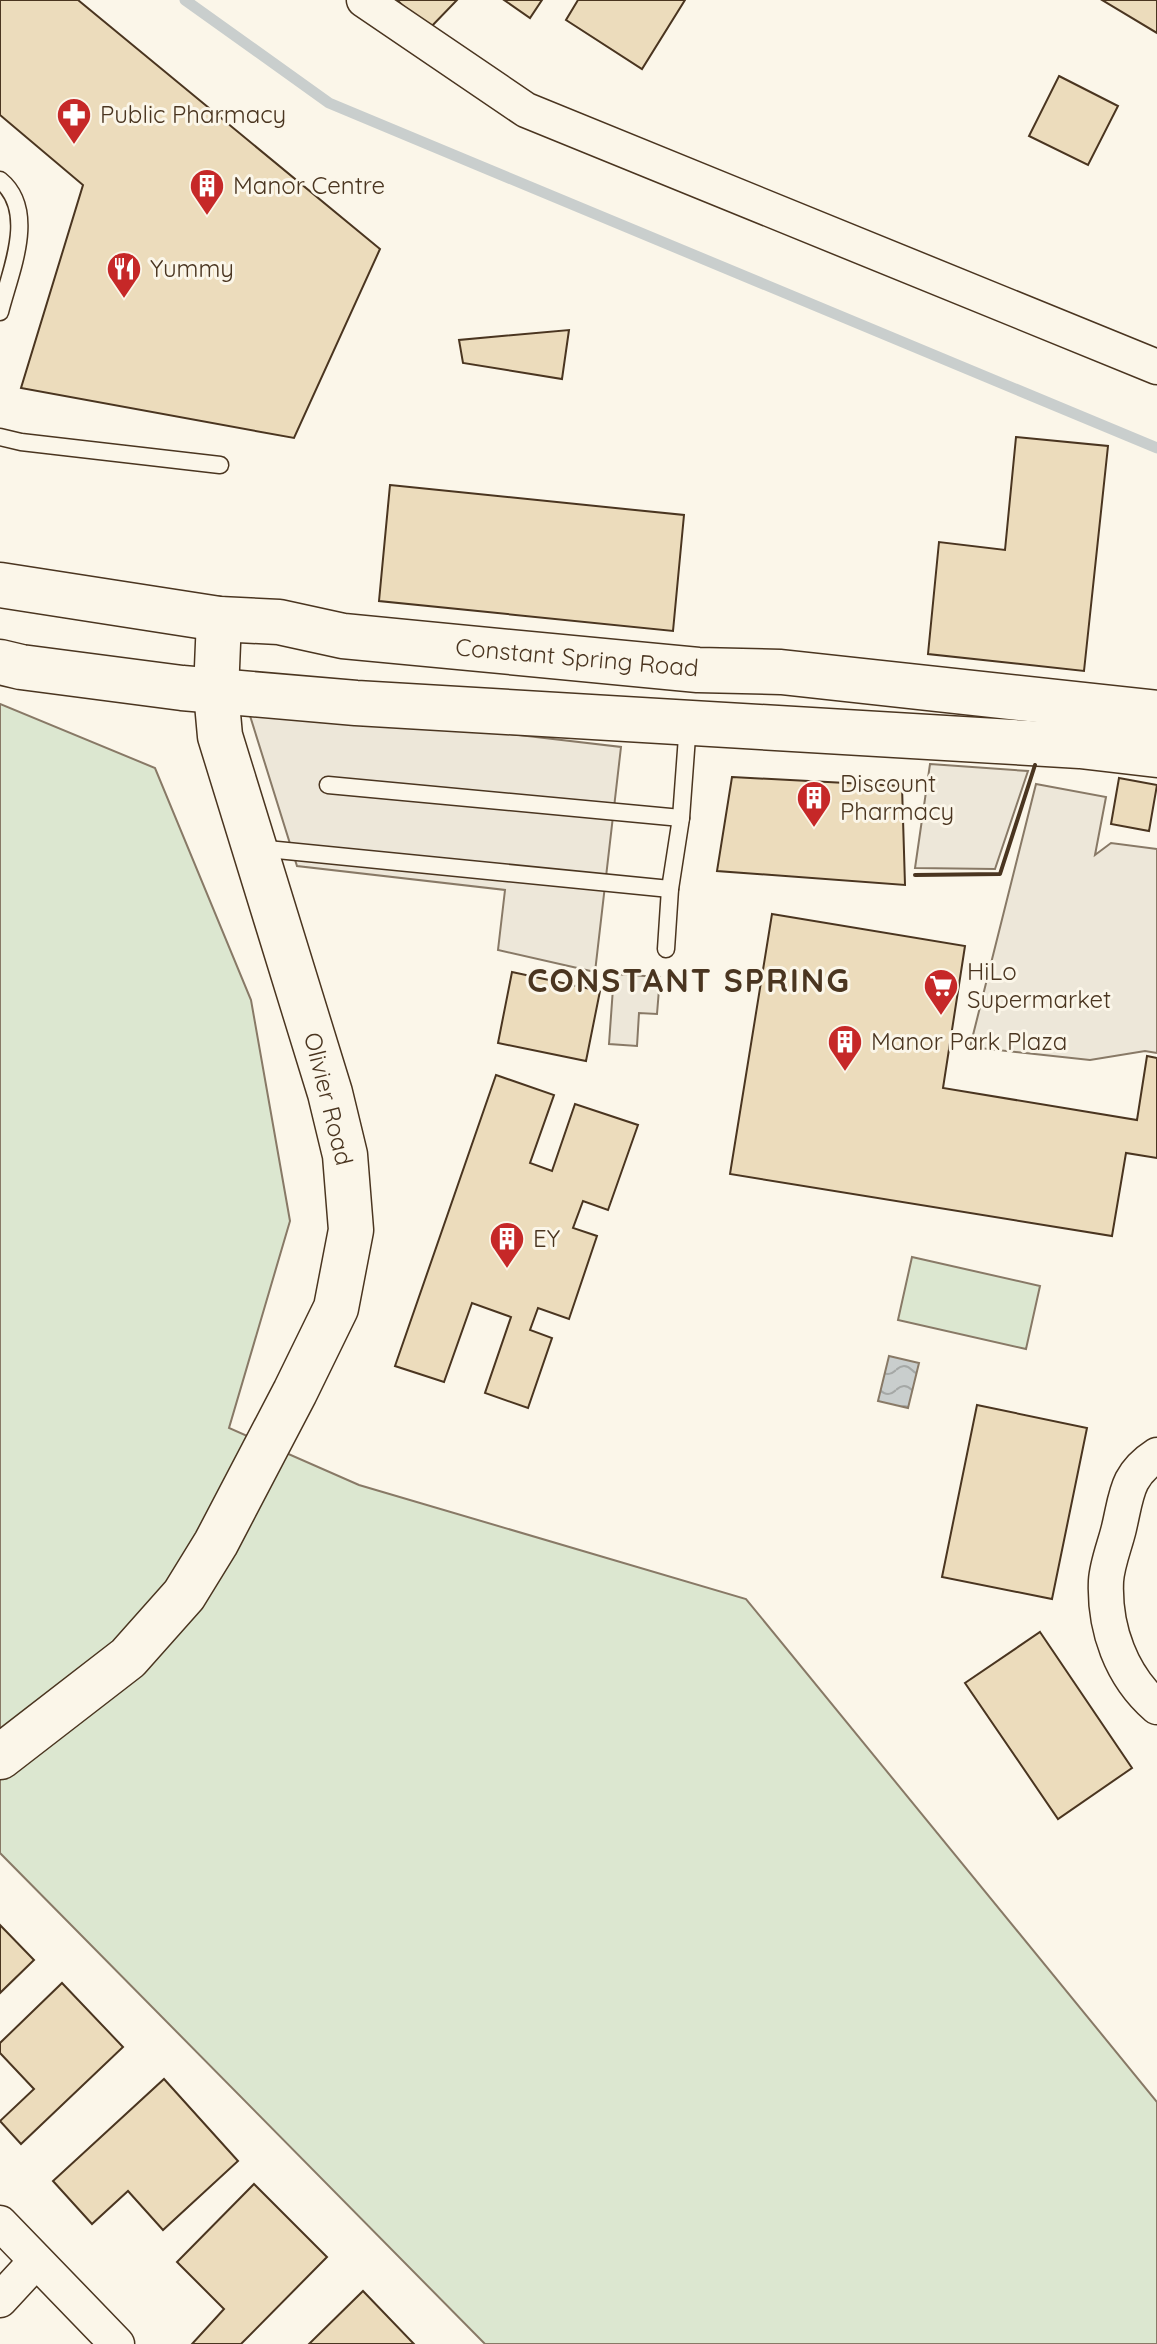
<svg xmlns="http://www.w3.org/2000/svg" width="1157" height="2344" font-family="Quicksand,sans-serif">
<defs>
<pattern id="water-waves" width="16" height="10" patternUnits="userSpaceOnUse" patternTransform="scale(2)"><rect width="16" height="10" fill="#c9cecd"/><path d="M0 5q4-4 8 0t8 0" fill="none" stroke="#a5a8a6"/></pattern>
</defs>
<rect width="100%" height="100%" fill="#fbf6e9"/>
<g fill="#dce7d0" stroke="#887966" stroke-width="2">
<polygon points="0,704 155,768 251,1000 290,1221 229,1428 359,1485 746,1599 1157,2102 1157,2344 485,2344 0,1853"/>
<polygon points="912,1257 1040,1286 1026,1349 898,1320"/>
</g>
<g fill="#ede7d9" stroke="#887966" stroke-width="2">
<polygon points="246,703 621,747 595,972 498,950 505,890 297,866"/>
<polygon points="930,764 1028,771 995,869 915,868"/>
<polygon points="1036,784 1106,797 1095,855 1111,843 1157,849 1157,1053 1145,1051 1090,1060 970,1047"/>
<polygon points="614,974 660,977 657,1014 639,1013 637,1046 609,1044"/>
</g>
<polygon fill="url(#water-waves)" stroke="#887966" stroke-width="2" points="889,1356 919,1363 908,1408 878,1401"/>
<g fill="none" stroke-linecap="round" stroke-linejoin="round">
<polyline stroke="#c9cecd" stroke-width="11" points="185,0 329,103 1157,448"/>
</g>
<g fill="#ecdcbc" stroke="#4a3520" stroke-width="2">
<polygon points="0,0 78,0 380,249 294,438 21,388 83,185 0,115"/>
<polygon points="397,0 457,0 428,30"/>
<polygon points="504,0 542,0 530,18"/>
<polygon points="578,0 685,0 642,69 566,20"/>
<polygon points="1102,0 1157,0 1157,33"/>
<polygon points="1059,76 1118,106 1088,165 1029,136"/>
<polygon points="569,330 562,379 463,363 459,340"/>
<polygon points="1016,437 1108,446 1084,671 928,654 939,542 1005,550"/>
<polygon points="390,485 684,515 673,631 379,601"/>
<polygon points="732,777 902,786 905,885 717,871"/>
<polygon points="1119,778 1157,785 1149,831 1111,824"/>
<polygon points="772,914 965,946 943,1088 1137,1120 1147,1056 1157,1058 1157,1158 1126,1153 1112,1236 730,1174"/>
<polygon points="512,972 600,991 586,1061 498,1043"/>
<polygon points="496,1075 554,1095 530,1163 552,1171 575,1104 638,1125 608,1210 583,1201 573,1228 597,1236 569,1319 538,1308 530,1330 552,1338 528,1408 485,1393 511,1317 472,1303 444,1382 395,1366"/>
<polygon points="977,1405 1087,1428 1052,1599 942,1577"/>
<polygon points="1040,1632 1132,1768 1058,1819 965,1683"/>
<polygon points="0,1925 34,1960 0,1993"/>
<polygon points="62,1983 123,2047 21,2144 0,2121 34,2089 0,2053 0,2043"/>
<polygon points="164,2079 238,2161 163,2230 128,2191 92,2224 53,2181"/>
<polygon points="254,2184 327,2257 241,2344 192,2344 224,2309 177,2262"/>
<polygon points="363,2291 414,2344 309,2344"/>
</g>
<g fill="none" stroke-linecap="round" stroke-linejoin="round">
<defs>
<g id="lane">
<path d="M0 180C38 211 10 272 0 312"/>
<polyline points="0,437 21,442 220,465"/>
<polyline points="328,785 681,818"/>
<polyline points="257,848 670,889"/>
<polyline points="666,949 670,889 681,818 688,723"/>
</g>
<g id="street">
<polyline points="364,0 526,110 1157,367"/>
<path d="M1157 1455C1126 1475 1127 1494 1119 1528 1115 1545 1107 1564 1106 1581 1104 1628 1121 1676 1157 1707"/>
<polyline points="0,2223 117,2344"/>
<polyline points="0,2300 36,2261"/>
</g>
<polyline id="secondary" points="0,1757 128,1658 184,1595 216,1543 295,1392 336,1308 351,1230 345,1155 330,1093 220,736 216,692 219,619"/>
<g id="primary">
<polyline points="0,585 219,619 279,622 343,636 698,670 781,672 1157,713"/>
<polyline points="0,662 21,667 182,688 356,703 1080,746 1157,755"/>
</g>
</defs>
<use href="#lane" stroke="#4a3520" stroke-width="19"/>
<use href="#street" stroke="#4a3520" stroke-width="37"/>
<use href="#secondary" stroke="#4a3520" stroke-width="47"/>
<use href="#primary" stroke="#4a3520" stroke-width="47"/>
<use href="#lane" stroke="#fbf6e9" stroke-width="16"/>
<use href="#street" stroke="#fbf6e9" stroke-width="34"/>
<use href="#secondary" stroke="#fbf6e9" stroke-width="44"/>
<use href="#primary" stroke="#fbf6e9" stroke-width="44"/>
<polyline stroke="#4a3520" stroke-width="4" points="915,875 1000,874 1035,765"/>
</g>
<defs>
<symbol id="pharmacy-pin" viewBox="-11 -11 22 30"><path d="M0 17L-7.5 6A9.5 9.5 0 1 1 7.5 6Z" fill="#c62828" stroke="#fbf6e9"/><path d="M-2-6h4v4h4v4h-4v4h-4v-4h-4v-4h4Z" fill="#fff"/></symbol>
<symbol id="building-pin" viewBox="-11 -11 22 30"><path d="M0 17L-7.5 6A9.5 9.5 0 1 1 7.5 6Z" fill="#c62828" stroke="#fbf6e9"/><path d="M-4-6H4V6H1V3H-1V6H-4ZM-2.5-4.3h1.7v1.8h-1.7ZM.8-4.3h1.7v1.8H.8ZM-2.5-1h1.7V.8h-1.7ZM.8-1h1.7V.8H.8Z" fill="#fff"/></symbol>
<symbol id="restaurant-pin" viewBox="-11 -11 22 30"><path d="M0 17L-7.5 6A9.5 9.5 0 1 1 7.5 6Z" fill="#c62828" stroke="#fbf6e9"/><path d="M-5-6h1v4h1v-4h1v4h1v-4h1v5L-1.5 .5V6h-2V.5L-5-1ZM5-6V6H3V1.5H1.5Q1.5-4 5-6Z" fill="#fff"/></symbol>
<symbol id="supermarket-pin" viewBox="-11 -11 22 30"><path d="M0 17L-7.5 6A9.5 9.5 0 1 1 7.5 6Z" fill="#c62828" stroke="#fbf6e9"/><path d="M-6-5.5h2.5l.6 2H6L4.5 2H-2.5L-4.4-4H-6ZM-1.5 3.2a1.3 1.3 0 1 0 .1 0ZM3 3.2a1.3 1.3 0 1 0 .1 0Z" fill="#fff"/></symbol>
</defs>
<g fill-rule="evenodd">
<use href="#pharmacy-pin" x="54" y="95" width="40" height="54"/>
<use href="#building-pin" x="187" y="166" width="40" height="54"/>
<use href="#restaurant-pin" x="104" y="249" width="40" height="54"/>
<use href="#building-pin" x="794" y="778" width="40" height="54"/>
<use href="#supermarket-pin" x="921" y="966" width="40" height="54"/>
<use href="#building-pin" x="825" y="1022" width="40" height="54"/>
<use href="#building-pin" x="487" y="1219" width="40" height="54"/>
</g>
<g text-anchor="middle" stroke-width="6" stroke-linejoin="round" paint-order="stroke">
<g font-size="24" fill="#4a3520" stroke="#fbf6e9" text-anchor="start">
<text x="100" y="123">Public Pharmacy</text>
<text x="233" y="194">Manor Centre</text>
<text x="150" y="277">Yummy</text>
<text x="840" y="792">Discount<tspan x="840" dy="28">Pharmacy</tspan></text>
<text x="967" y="980">HiLo<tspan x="967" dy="28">Supermarket</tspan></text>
<text x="871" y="1050">Manor Park Plaza</text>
<text x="533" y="1247">EY</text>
</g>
<g font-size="24" fill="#4a3520" stroke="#fbf6e9">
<text transform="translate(577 658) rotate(5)" y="8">Constant Spring Road</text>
<text transform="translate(328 1099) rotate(76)" y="8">Olivier Road</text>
</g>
<g font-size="32" font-weight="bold" letter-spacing="2" fill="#4a3520" stroke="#fbf6e9">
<text x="689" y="992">CONSTANT SPRING</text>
</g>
</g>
</svg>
